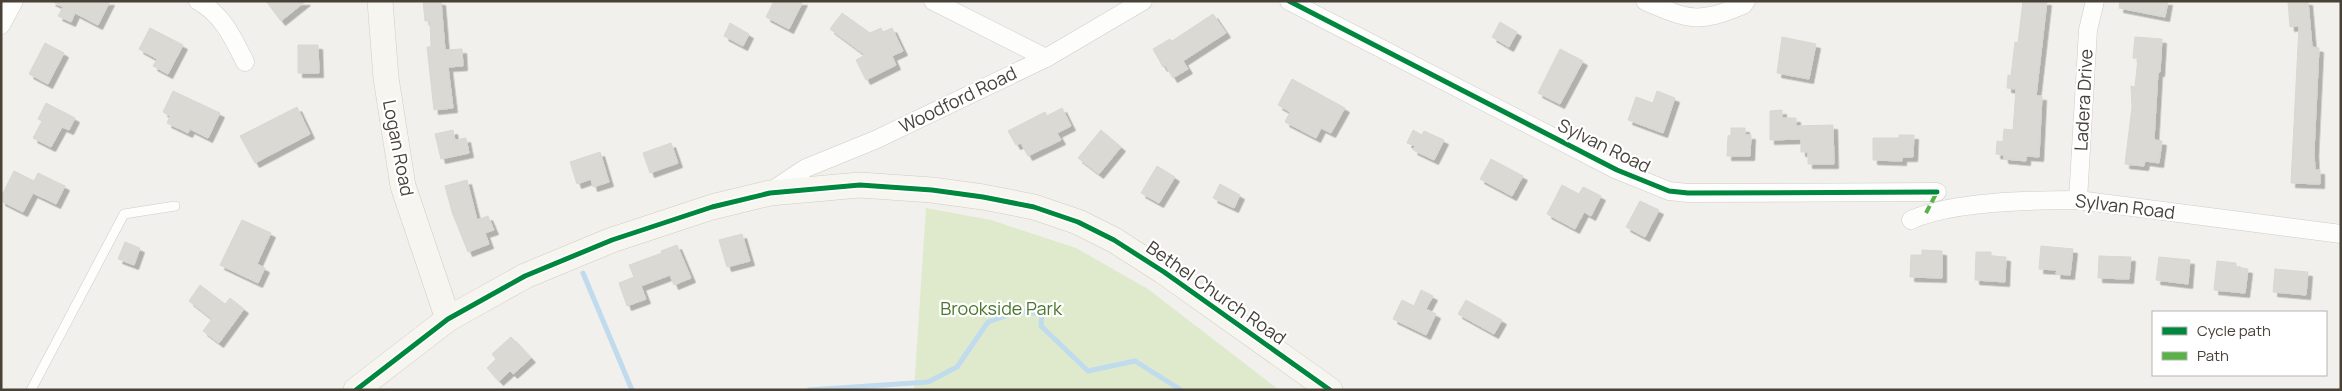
<svg xmlns="http://www.w3.org/2000/svg" width="2342" height="391" font-family="Manrope,sans-serif">
<defs>
<filter id="shadow"><feDropShadow dx="4.5" dy="4.5" stdDeviation="0" flood-color="#0004"/></filter>
</defs>
<rect width="100%" height="100%" fill="#f1f0ec"/>
<polygon fill="#dfeacd" points="926,208 991,220 1076,248 1148,289 1279,390 914,390"/>
<g fill="none" stroke-linecap="round" stroke-linejoin="round">
<g stroke="#bfdbed" stroke-width="5">
<polyline points="583,273 632,390"/>
<polyline points="809,390 928,382 957,367 988,322 1019,311 1042,314 1041,326 1088,371 1135,361 1181,390"/>
</g>
</g>
<g fill="#dbd9d4" stroke="#dad7d2" filter="url(#shadow)">
<polygon points="51,1 110,1 98,25 75,13 71,22 58,16 63,7"/>
<polygon points="266,1 306,1 281,21"/>
<polygon points="423,1 441,1 445,50 462,49 463,66 448,67 453,108 434,110 427,47 431,47 430,21 425,21"/>
<polygon points="774,1 803,1 789,29 766,17"/>
<polygon points="2023,1 2047,1 2036,96 2042,96 2039,157 2026,156 2026,161 2004,159 2004,155 1996,154 1997,141 2003,142 2004,129 2013,130 2016,89 2007,88 2008,75 2011,76 2015,42 2018,43"/>
<polygon points="2120,1 2168,1 2165,17 2119,8"/>
<polygon points="2288,1 2308,1 2312,47 2319,48 2314,152 2315,170 2320,170 2320,184 2291,183 2299,26 2290,27"/>
<polygon points="842,13 870,33 881,28 883,32 892,28 903,51 892,56 896,65 866,80 856,60 865,55 830,29"/>
<polygon points="1213,14 1226,33 1183,61 1188,69 1173,78 1165,65 1163,67 1153,49 1170,39 1172,41"/>
<polygon points="1500,22 1517,32 1509,47 1492,37"/>
<polygon points="730,23 749,34 743,46 724,36"/>
<polygon points="150,28 183,45 168,74 153,66 157,59 139,49"/>
<polygon points="1782,37 1816,44 1809,79 1777,73"/>
<polygon points="2135,37 2162,39 2160,72 2158,72 2154,140 2162,141 2159,163 2145,161 2144,166 2125,164 2132,107 2131,86 2135,87 2138,58 2133,58"/>
<polygon points="45,43 64,53 48,84 29,74"/>
<polygon points="298,45 318,45 319,73 298,73"/>
<polygon points="1560,49 1583,61 1560,104 1538,93"/>
<polygon points="1292,79 1345,108 1331,133 1321,128 1316,138 1285,122 1290,112 1278,105"/>
<polygon points="173,91 220,113 208,138 190,129 188,133 167,123 170,116 163,112"/>
<polygon points="1657,91 1675,98 1663,133 1628,120 1636,97 1653,103"/>
<polygon points="46,103 75,118 69,130 62,127 51,147 33,138 42,121 38,119"/>
<polygon points="297,107 310,134 255,163 240,136"/>
<polygon points="1062,108 1071,126 1057,133 1061,140 1028,156 1021,143 1016,145 1008,131 1045,112 1047,116"/>
<polygon points="1782,110 1782,118 1796,118 1796,126 1833,125 1834,164 1808,164 1808,152 1801,152 1801,139 1770,140 1770,111"/>
<polygon points="1731,128 1745,128 1745,135 1751,135 1750,156 1727,156 1728,136 1731,135"/>
<polygon points="453,130 455,140 466,138 469,153 441,159 435,134"/>
<polygon points="1101,130 1121,147 1099,174 1078,158"/>
<polygon points="1413,130 1422,135 1424,131 1444,140 1434,160 1413,150 1415,146 1407,143"/>
<polygon points="1899,135 1914,135 1913,157 1902,157 1902,161 1873,160 1873,138 1899,138"/>
<polygon points="671,143 678,163 650,173 643,153"/>
<polygon points="600,152 609,182 593,187 591,179 577,184 570,162"/>
<polygon points="1491,159 1523,176 1512,196 1480,179"/>
<polygon points="1157,166 1175,177 1159,203 1141,193"/>
<polygon points="14,171 34,181 38,173 65,186 56,204 33,193 23,212 1,201 1,197"/>
<polygon points="467,180 477,220 488,216 494,230 485,233 489,244 468,252 452,212 445,186"/>
<polygon points="1220,184 1240,195 1234,208 1213,198"/>
<polygon points="1562,185 1579,194 1583,187 1601,196 1591,216 1584,212 1575,229 1547,214"/>
<polygon points="1640,201 1659,210 1645,237 1626,227"/>
<polygon points="242,220 271,233 257,264 265,268 258,283 220,265"/>
<polygon points="742,234 750,261 727,267 719,240"/>
<polygon points="125,242 140,248 134,265 118,259"/>
<polygon points="677,245 691,278 674,285 670,275 641,286 646,299 627,306 619,283 634,277 629,265 662,253 661,251"/>
<polygon points="2041,246 2073,249 2070,275 2056,274 2057,270 2039,269"/>
<polygon points="1922,250 1942,251 1942,278 1910,277 1911,255 1922,255"/>
<polygon points="1976,252 1991,252 1991,256 2006,257 2005,282 1975,280"/>
<polygon points="2099,256 2131,257 2129,279 2098,278"/>
<polygon points="2159,257 2190,260 2188,284 2156,280"/>
<polygon points="2217,261 2236,263 2236,267 2248,269 2245,293 2214,290"/>
<polygon points="2275,269 2308,272 2306,295 2273,292"/>
<polygon points="200,285 225,304 230,298 244,309 219,343 203,331 212,319 189,301"/>
<polygon points="1421,290 1433,296 1426,309 1436,314 1426,335 1393,319 1402,300 1414,306"/>
<polygon points="1466,300 1502,320 1494,334 1458,314"/>
<polygon points="511,337 531,358 513,374 510,371 499,381 487,368 496,359 492,354"/>
</g>
<g fill="none" stroke-linecap="round" stroke-linejoin="round">
<defs>
<polyline id="lane" points="31,390 124,214 175,206"/>
<g id="street">
<path d="M198 1C223 15 233 38 245 62"/>
<polyline points="933,1 1046,58"/>
<polyline points="1289,1 1617,170 1669,191 1688,193 1937,192"/>
<path d="M1645 1C1689 20 1698 24 1743 5L1746 1"/>
<polyline points="1,25 14,1"/>
<polyline points="770,192 806,168 875,140 1046,58 1143,1"/>
<polyline points="2078,200 2088,30 2095,1"/>
<path d="M1911 220C1951 201 2033 200 2078 200L2341 234"/>
</g>
<g id="secondary">
<polyline points="380,1 386,78 403,186 448,319"/>
<polyline points="356,390 448,319 525,276 612,240 712,207 770,193 860,185 932,190 983,197 1034,207 1078,222 1114,240 1164,272 1330,390"/>
</g>
</defs>
<use href="#lane" stroke="#ceccc8" stroke-width="10"/>
<use href="#street" stroke="#ceccc8" stroke-width="19"/>
<use href="#secondary" stroke="#d0cdc3" stroke-width="26"/>
<use href="#lane" stroke="#fdfdfc" stroke-width="9"/>
<use href="#street" stroke="#fdfdfc" stroke-width="18"/>
<use href="#secondary" stroke="#f7f5ef" stroke-width="25"/>
<polyline stroke="#57b346" stroke-width="4" stroke-dasharray="8 4" stroke-linecap="butt" points="1926,213 1937,192"/>
<defs>
<g id="cycleway">
<polyline points="1289,1 1617,170 1669,191 1688,193 1937,192"/>
<polyline points="356,390 448,319 525,276 612,240 712,207 770,193 860,185 932,190 983,197 1034,207 1078,222 1114,240 1164,272 1330,390"/>
</g>
</defs>
<use href="#cycleway" stroke="#fff" stroke-width="8"/>
<use href="#cycleway" stroke="#00873e" stroke-width="5"/>
</g>
<g text-anchor="middle" stroke-width="4.5" stroke-linejoin="round" paint-order="stroke">
<g font-size="18" fill="#474138" stroke="#fff">
<text transform="translate(958 100) rotate(-26)" y="6">Woodford Road</text>
<text transform="translate(2084 100) rotate(-87)" y="6">Ladera Drive</text>
<text transform="translate(1604 146) rotate(26)" y="6">Sylvan Road</text>
<text transform="translate(398 148) rotate(79)" y="6">Logan Road</text>
<text transform="translate(2125 207) rotate(7)" y="6">Sylvan Road</text>
<text transform="translate(1216 293) rotate(35)" y="6">Bethel Church Road</text>
</g>
<g font-size="18" fill="#4a772d" stroke="#fff">
<text x="1001" y="315">Brookside Park</text>
</g>
</g>
<rect width="2342" height="391" fill="none" stroke="#474138" stroke-width="5"/>
<rect x="2152" y="311" width="175" height="65" fill="#ffffff" stroke="#b5b3af"/>
<rect x="2162" y="327" width="25" height="8" fill="#00873e" stroke="#b5b3af"/>
<text x="2197" y="336" font-size="15" fill="#474138">Cycle path</text>
<rect x="2162" y="352" width="25" height="8" fill="#57b346" stroke="#b5b3af"/>
<text x="2197" y="361" font-size="15" fill="#474138">Path</text>
</svg>
